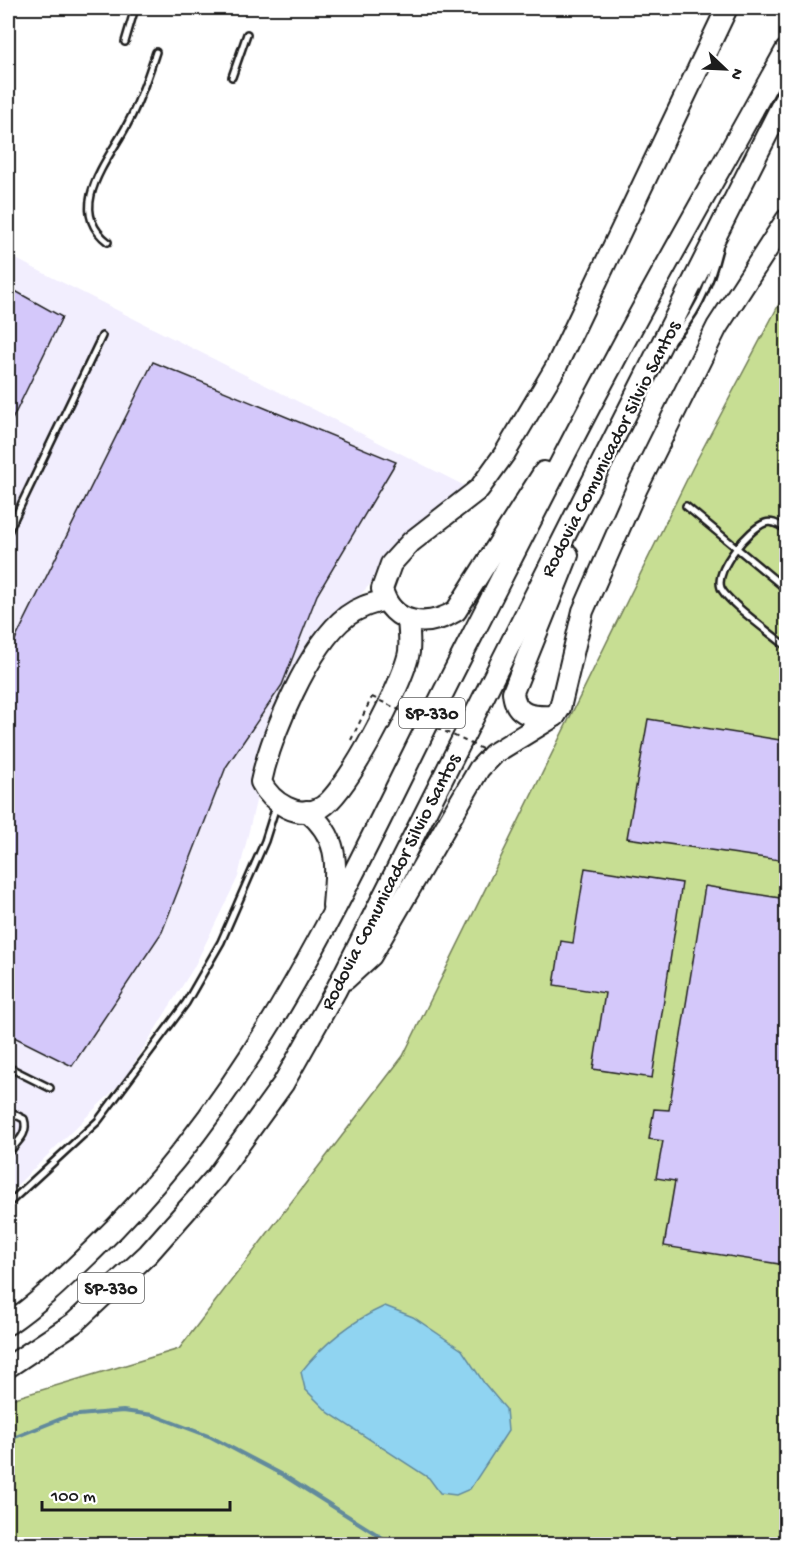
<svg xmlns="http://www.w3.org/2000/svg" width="794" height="1552" font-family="'Gochi Hand',sans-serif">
<rect width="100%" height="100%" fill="#fff"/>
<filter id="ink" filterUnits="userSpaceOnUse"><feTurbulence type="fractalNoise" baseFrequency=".0167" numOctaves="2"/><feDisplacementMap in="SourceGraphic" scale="12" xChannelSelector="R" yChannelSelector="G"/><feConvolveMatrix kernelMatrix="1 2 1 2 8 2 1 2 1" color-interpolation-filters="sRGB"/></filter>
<g filter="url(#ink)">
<polygon fill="#f2eefe" points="8,255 467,487 409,542 324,634 261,780 238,877 194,967 123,1081 8,1194"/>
<polygon fill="#c7de93" stroke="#727d58" stroke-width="1.5" points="786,291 786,1544 8,1544 8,1400 179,1349 403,1056 693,467"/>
<path fill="#90d4f1" stroke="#628a9c" stroke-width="1.5" d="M385 1306 413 1317 462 1350 484 1383 506 1409 508 1431 470 1489 456 1495 440 1493 429 1478 329 1413 305 1389 301 1372C324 1343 352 1321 385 1306Z"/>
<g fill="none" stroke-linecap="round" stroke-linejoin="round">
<polyline stroke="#628a9c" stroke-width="4" points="8,1440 68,1416 123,1411 153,1415 211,1437 283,1475 381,1537 386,1544"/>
</g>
<g fill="#d4c8fa" stroke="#1c1c1c" stroke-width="1.5">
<polygon points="8,287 62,317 8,428"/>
<polygon points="153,362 396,462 317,595 282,685 226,767 162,932 72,1066 8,1034 8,654"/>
<polygon points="648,719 786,741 786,861 627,838"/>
<polygon points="585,868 682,883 652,1078 593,1069 605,993 554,985 561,941 573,943"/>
<polygon points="705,886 786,899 786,1265 664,1246 675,1181 656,1178 663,1141 649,1139 654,1109 669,1110"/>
</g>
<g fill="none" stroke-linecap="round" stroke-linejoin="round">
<defs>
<g id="lane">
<polyline points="125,42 135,8"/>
<polyline points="232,77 247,34"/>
<path d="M108 242C63 208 112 156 129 121 141 98 148 76 156 52"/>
<path d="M672 340C697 316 711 281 719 248"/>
<polyline points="784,377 786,379"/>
<polyline points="686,506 786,589"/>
<path d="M786 529C780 526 773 520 765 523 750 528 714 570 721 588 727 602 772 634 786 646"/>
<polyline points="8,532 102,336"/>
<polyline points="8,1067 50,1088"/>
<path d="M8 1111 24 1119C29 1134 17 1142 8 1153"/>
<polyline points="8,1204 98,1121 186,1003 221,942 265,841 276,806"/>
</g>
<g id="highway">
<path d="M544 472 456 611C428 628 392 626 382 589L391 564 411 542 479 489 505 453 556 367 727 8"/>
<path d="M385 600C371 604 359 607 347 616 309 645 271 735 261 782 271 802 298 821 322 807 347 792 404 682 409 652 410 641 409 630 408 620"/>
<path d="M555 716C534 717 515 717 513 692L568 555"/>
<path d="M307 811C341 839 336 866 333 906"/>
<polyline points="346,979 371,956 479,769 493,754 555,716 560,708 583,611 637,488 717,327 786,220"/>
<path d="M8 1324C39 1303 66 1276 93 1250 272 1078 360 852 472 636 518 546 563 456 611 367 667 261 728 156 786 50"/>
<polyline points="8,1367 74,1323 148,1254 216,1177 283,1084 336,990 786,97"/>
</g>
</defs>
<use href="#lane" stroke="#1c1c1c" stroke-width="10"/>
<use href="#highway" stroke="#1c1c1c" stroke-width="24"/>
<polyline stroke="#1c1c1c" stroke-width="2" stroke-dasharray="4.5 4.5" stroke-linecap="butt" points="351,740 372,697"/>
<use href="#lane" stroke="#fff" stroke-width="5"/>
<use href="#highway" stroke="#fff" stroke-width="20"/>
<polyline stroke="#1c1c1c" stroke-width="2" stroke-dasharray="4.5 4.5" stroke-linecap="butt" points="372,697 482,749"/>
</g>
</g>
<g text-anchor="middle" stroke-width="4.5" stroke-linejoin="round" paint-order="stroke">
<g fill="#fff" stroke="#606060" stroke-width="1.5">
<rect x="399" y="698" width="66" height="30" rx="4.5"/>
<rect x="78" y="1273" width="66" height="30" rx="4.5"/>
</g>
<g font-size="18" font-weight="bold" fill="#1c1c1c">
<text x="432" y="719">SP-330</text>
<text x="111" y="1294">SP-330</text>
</g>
<g font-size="20" fill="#1c1c1c" stroke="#fff">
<text transform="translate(609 448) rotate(-63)" y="7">Rodovia Comunicador Silvio Santos</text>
<text transform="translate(389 881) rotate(-63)" y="7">Rodovia Comunicador Silvio Santos</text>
</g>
</g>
<rect width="794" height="1552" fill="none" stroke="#fff" stroke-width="30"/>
<rect x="15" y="15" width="764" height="1522" fill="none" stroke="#1c1c1c" stroke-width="2" filter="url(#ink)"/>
<g transform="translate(725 69) rotate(113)" stroke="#ffffff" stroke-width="4.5" paint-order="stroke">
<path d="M0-4.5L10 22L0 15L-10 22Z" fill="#1c1c1c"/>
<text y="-9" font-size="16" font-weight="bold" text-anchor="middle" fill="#1c1c1c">N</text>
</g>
<path d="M42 1501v9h188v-9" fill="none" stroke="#1c1c1c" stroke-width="3"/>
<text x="51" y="1501" font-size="18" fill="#1c1c1c" stroke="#ffffff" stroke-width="4.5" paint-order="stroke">100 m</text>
</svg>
